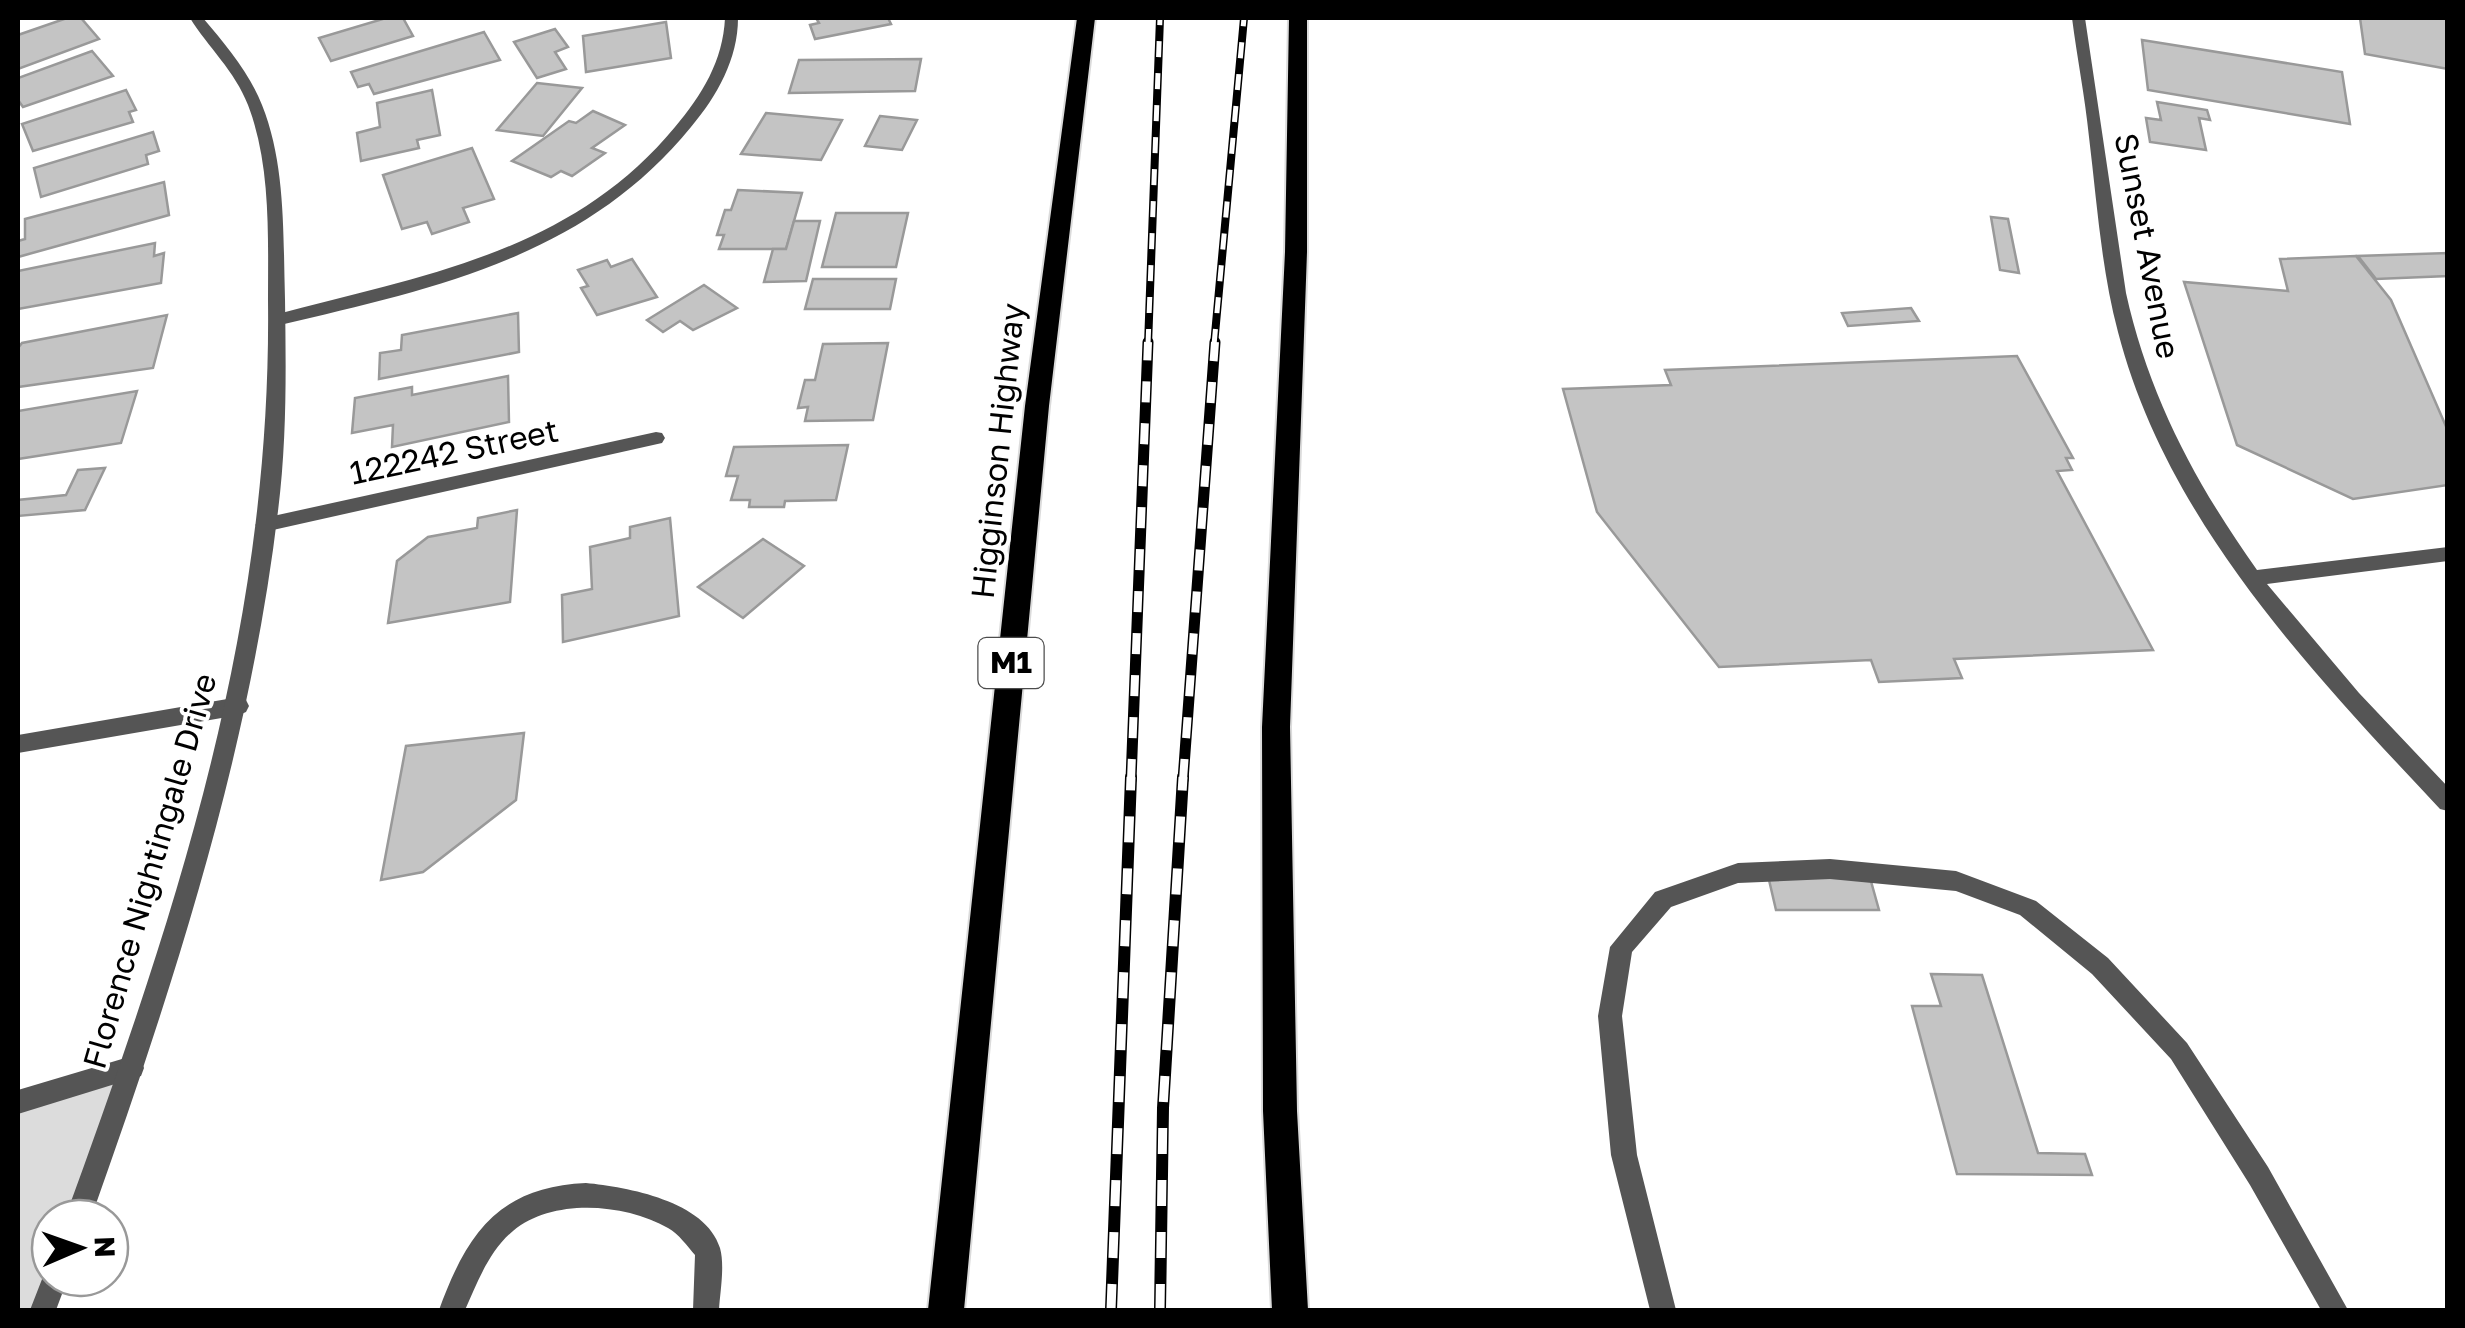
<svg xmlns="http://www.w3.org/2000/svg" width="2465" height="1328" font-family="'Golos Text',sans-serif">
<rect width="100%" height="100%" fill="#fff"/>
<polygon fill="#dcdcdc" points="134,1067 79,1218 50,1218 50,1278 57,1278 45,1310 18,1310 18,1105"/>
<g fill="#c4c4c4" stroke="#999" stroke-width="2.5">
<polygon points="67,18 81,18 99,39 18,69 18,35"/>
<polygon points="386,18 403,18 413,36 331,61 319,38"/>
<polygon points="816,18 888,18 891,24 815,39 810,25 819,23"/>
<polygon points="2360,18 2448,18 2448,69 2365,54"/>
<polygon points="666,22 671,58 586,72 583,36"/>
<polygon points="555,29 568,47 555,52 566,69 537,78 514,42"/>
<polygon points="484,32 500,60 374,94 369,84 358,87 351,72"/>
<polygon points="2142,40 2342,72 2350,124 2148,90"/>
<polygon points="92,51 113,76 23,107 18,100 18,78"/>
<polygon points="921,59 915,91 789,93 799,60"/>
<polygon points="537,83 582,88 543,136 497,130"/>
<polygon points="126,90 136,110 129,112 133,122 33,151 22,124"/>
<polygon points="432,90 440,135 417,140 419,148 361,161 357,133 380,127 377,103"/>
<polygon points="2157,102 2207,110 2210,120 2199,118 2206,150 2150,142 2146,118 2161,120"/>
<polygon points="593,111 625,125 592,148 605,153 572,176 561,171 551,177 512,161 569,121 576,123"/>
<polygon points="766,113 842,120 821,160 741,154"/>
<polygon points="880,116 917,120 902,150 865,146"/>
<polygon points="153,132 159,151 146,155 148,164 41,197 34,168"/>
<polygon points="472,148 494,199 463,208 469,222 432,234 427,222 402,229 383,175"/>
<polygon points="164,182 169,215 18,257 18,241 25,239 25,219"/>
<polygon points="738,190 802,193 786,249 719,249 724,235 717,235 725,210 731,210"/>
<polygon points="836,213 908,213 896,267 822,267"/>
<polygon points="1991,217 2008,219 2019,273 2000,270"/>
<polygon points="794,221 820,221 806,281 764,282 773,249 786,249"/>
<polygon points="155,243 154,256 164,253 161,283 18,309 18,271"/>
<polygon points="2448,253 2448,276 2376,279 2358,256"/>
<polygon points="2356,256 2391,300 2448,431 2448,485 2353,499 2237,445 2184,282 2288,291 2280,259"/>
<polygon points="632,259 657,297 597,315 581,288 588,286 578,270 607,260 611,267"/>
<polygon points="813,279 896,279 890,309 805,309"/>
<polygon points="704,285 737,308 693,330 680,321 663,332 647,320"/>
<polygon points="1911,308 1919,321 1848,326 1842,313"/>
<polygon points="518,313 519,352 379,379 380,353 401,350 402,335"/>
<polygon points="167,315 153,368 18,387 18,348 22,343"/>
<polygon points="888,343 873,420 805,421 808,407 798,408 805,380 815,380 823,344"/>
<polygon points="2017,356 2073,458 2066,458 2072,470 2057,471 2153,650 1954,659 1962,678 1879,682 1871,660 1719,667 1597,512 1563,389 1671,385 1665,370"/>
<polygon points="508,376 509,422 392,447 393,425 352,433 355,398 412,387 412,395"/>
<polygon points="137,391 121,443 18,459 18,411"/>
<polygon points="848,445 836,500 785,501 784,507 749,507 750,500 731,500 738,476 726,476 734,447"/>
<polygon points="105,468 85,510 18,516 18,500 66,495 78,470"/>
<polygon points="517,510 510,602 388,623 397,561 428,537 477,528 478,518"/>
<polygon points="670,518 679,616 563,642 562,595 592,589 590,547 630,538 630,527"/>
<polygon points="763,539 804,566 743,618 698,587"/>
<polygon points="524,733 516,800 423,872 381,880 406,746"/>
<polygon points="1766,867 1867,867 1879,910 1776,910"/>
<polygon points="1931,974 1982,975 2038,1153 2085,1154 2092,1175 1957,1174 1912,1006 1941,1006"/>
</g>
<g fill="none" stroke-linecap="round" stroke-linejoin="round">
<defs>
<g id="trunk">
<polygon points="1077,18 1095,18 1049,406 964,1310 928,1310 1025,406"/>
<polygon points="1289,18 1307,18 1307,252 1290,727 1297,1111 1308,1310 1272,1310 1263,1111 1262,727 1285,252"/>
</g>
</defs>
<use href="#trunk" stroke="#dbdbdb" stroke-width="4"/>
<g fill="#555" fill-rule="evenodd">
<polygon points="239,697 246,700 249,706 246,712 239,715 18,753 18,735"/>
<polygon points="1830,859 1956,871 2036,901 2108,958 2187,1043 2268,1167 2348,1310 2321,1310 2250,1185 2171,1059 2092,974 2020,915 1956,891 1830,879 1738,883 1671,907 1632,952 1622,1016 1637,1155 1676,1310 1650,1310 1611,1155 1598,1016 1610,947 1655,892 1738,863"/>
<polygon points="132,1056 141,1060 144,1068 141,1076 18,1114 18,1090"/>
<path d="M586 1183C627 1187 706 1201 720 1248 725 1266 720 1292 719 1310H693L695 1255C687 1246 679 1234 668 1228 624 1203 552 1198 513 1231 489 1251 477 1283 465 1310H439C467 1233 499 1187 586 1183Z"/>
</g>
<g fill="#555" fill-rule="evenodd">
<path d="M725 18H738C738 59 717 96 691 127 585 257 436 288 280 325L274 323V315C423 275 571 253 675 127 702 95 723 61 725 18Z"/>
<path d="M2072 18H2085L2126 293C2149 397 2196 484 2257 570L2448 547V561L2267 584 2359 693 2448 787V811L2440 809C2310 670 2167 521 2118 332 2101 268 2097 202 2089 137 2085 97 2077 57 2072 18Z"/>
<polygon points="656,432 662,433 665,438 662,443 264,532 255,525 264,518"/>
</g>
<g fill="#555" fill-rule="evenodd">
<path d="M190 18H203C225 44 249 72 262 105 286 165 283 235 285 299 286 369 287 440 278 511 249 755 173 987 91 1218H65C176 914 272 628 268 300 268 236 271 165 248 105 235 71 208 47 190 18Z"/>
<polygon points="50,1267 50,1278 68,1278 56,1310 30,1310 46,1269"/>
</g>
<use href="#trunk" fill="#000" fill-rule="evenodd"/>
<defs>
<g id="rail-far2">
<polyline points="1148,345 1160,18"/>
<polyline points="1214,345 1244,18"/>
</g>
<g id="rail-far1">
<polyline points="1131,780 1148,342"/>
<polyline points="1183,780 1215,342"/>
</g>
<g id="rail">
<polyline points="1111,1310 1131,777"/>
<polyline points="1160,1310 1163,1108 1183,777"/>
</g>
</defs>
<use href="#rail-far2" stroke="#000" stroke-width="8"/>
<use href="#rail-far1" stroke="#000" stroke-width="11"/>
<use href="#rail" stroke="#000" stroke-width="12"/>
<use href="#rail-far2" stroke="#fff" stroke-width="5" stroke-dasharray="16" stroke-linecap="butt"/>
<use href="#rail-far1" stroke="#fff" stroke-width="8" stroke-dasharray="21" stroke-linecap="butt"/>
<use href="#rail" stroke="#fff" stroke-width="9" stroke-dasharray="26" stroke-linecap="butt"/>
</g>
<g text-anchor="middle" stroke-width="8" stroke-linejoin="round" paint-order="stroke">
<rect fill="#fff" stroke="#4c4c4c" stroke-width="2.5" x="978.5" y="638" width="65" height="50" rx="8"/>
<g font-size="30" font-weight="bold" fill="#000">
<text x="1011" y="673">M1</text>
</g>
<g font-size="32" fill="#000" stroke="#fff">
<text transform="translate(2147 246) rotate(79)" y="11">Sunset Avenue</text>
<text transform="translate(998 451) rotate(-84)" y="11">Higginson Highway</text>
<text transform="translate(454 452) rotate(-12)" y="11">122242 Street</text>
<text transform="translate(150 871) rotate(-74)" y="11">Florence Nightingale Drive</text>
</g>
</g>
<rect width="2465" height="1328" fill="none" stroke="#000000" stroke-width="40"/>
<g transform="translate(80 1248) rotate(88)"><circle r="48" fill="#ffffff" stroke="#999999" stroke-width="2.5"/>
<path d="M0-8L18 38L0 25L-18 38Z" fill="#000000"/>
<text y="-15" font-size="28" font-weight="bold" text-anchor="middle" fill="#000000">N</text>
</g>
</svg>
